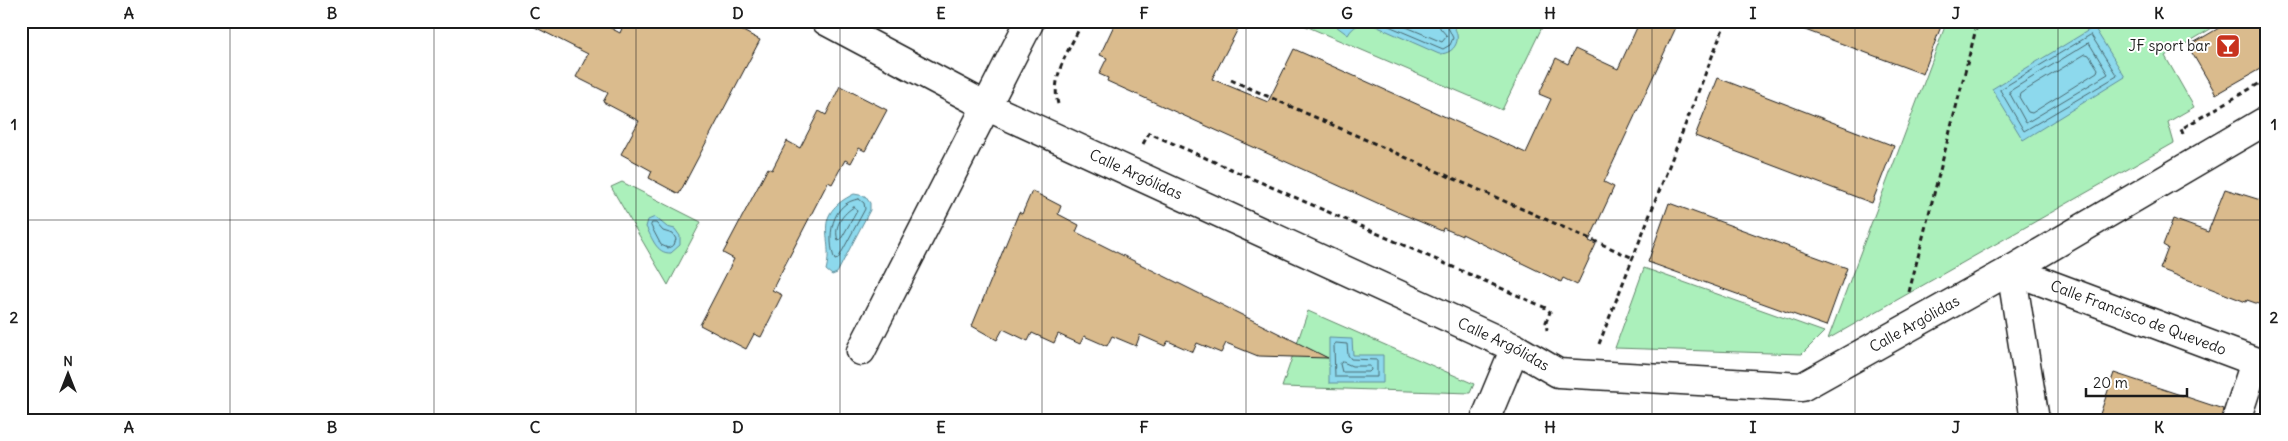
<svg xmlns="http://www.w3.org/2000/svg" width="2288" height="441" font-family="Delius,sans-serif">
<rect width="100%" height="100%" fill="#fff"/>
<filter id="ink" filterUnits="userSpaceOnUse"><feTurbulence type="fractalNoise" baseFrequency=".02" numOctaves="2"/><feDisplacementMap in="SourceGraphic" scale="10" xChannelSelector="R" yChannelSelector="G"/><feConvolveMatrix kernelMatrix="1 2 1 2 8 2 1 2 1" color-interpolation-filters="sRGB"/></filter>
<g filter="url(#ink)">
<g fill="#abf0bb" stroke="#64866c">
<polygon points="1294,21 1519,22 1545,21 1502,110"/>
<polygon points="1947,21 2224,21 2165,56 2194,107 2168,122 2174,143 1828,339"/>
<polygon points="622,182 701,222 668,285 611,187"/>
<polygon points="1644,268 1824,332 1802,354 1615,348"/>
<polygon points="1308,311 1474,384 1470,393 1282,387"/>
</g>
<g fill="#8dd9ed" stroke="#608d99">
<path d="M1329 21H1447C1464 31 1459 54 1439 54L1371 24C1361 22 1353 26 1348 35Z"/>
<polygon points="2094,27 2125,77 2023,140 1992,89"/>
<path d="M854 194 865 196 870 203V210L837 273 832 275 826 270C835 238 809 216 854 194Z"/>
<path d="M655 217 667 227 675 229 680 236V245L671 253C656 254 652 237 646 227L648 220Z"/>
<polygon points="1329,338 1352,339 1353,355 1383,355 1383,383 1329,383"/>
</g>
<g fill="none" stroke-linecap="round" stroke-linejoin="round">
<g stroke="#496870" stroke-width="1">
<polyline points="1377,21 1443,49 1450,45 1453,38 1445,21"/>
<polyline points="1392,21 1442,42 1447,36 1440,28 1439,21"/>
<polygon points="2091,35 2117,76 2024,131 2000,90"/>
<polygon points="2089,43 2108,74 2026,123 2009,92"/>
<polygon points="2086,54 2089,55 2098,69 2097,72 2032,113 2028,112 2019,97 2020,94"/>
<path d="M859 199 864 203 865 209 838 259 835 260C826 239 831 202 859 199Z"/>
<path d="M854 207 857 211 841 239 838 240C833 227 843 213 854 207Z"/>
<polygon points="652,223 656,223 663,231 673,234 676,239 674,245 668,248 661,245 651,226"/>
<polygon points="1336,343 1347,344 1348,355 1351,359 1377,360 1377,377 1335,377 1334,346"/>
<polygon points="1343,362 1352,366 1370,366 1371,370 1369,372 1342,372 1340,364"/>
</g>
</g>
<g fill="#dabb8d" stroke="#1c1c1c">
<polygon points="523,21 597,21 620,33 625,21 724,21 760,40 679,194 649,178 652,171 621,154 639,121 603,102 608,93 576,77 588,54"/>
<polygon points="1116,21 1242,21 1212,79 1268,102 1294,49 1526,153 1551,99 1539,94 1556,58 1568,64 1575,49 1618,69 1640,21 1679,21 1604,182 1614,187 1589,241 1596,244 1577,285 1563,278 1561,282 1462,234 1462,236 1443,228 1442,231 1395,211 1107,81 1108,78 1099,74 1107,58 1100,55"/>
<polygon points="1790,21 1943,21 1923,74 1789,24"/>
<polygon points="2231,21 2267,21 2267,65 2216,94 2188,46"/>
<polygon points="1718,78 1894,146 1872,203 1695,136"/>
<polygon points="840,86 887,110 865,151 859,148 851,163 845,160 832,184 828,182 772,290 782,295 761,337 754,334 746,349 700,325 734,259 723,253 768,168 772,170 787,141 800,148 819,111 826,115"/>
<polygon points="2225,189 2267,202 2267,307 2247,300 2246,302 2160,269 2168,248 2163,245 2173,219 2208,232"/>
<polygon points="1032,191 1061,206 1058,214 1079,225 1076,232 1328,358 1258,356 1226,343 1221,353 1197,343 1193,352 1168,341 1165,346 1140,335 1136,346 1112,336 1107,346 1084,336 1080,344 1058,334 1054,343 1032,333 1028,341 1003,329 997,340 972,326 1019,212 1022,214"/>
<polygon points="1669,203 1847,268 1826,326 1648,262"/>
<polygon points="2114,373 2223,409 2221,420 2098,420"/>
</g>
<g fill="none" stroke-linecap="round" stroke-linejoin="round">
<defs>
<g id="minor">
<path id="s1" d="M826 21 986 106 1515 348 1558 373 1802 387 2011 270 2267 120"/>
<path id="s2" d="M2011 270 2267 366"/>
<polyline points="2011,270 2035,420"/>
<polyline points="861,351 1030,21"/>
<polyline points="1485,420 1515,348"/>
<polyline points="2236,420 2255,362"/>
</g>
</defs>
<use href="#minor" stroke="#1c1c1c" stroke-width="31"/>
<g stroke="#1c1c1c" stroke-width="3" stroke-dasharray="5 4" stroke-linecap="butt">
<polyline points="1231,80 1633,258"/>
<path d="M1058 104C1050 75 1071 47 1083 21"/>
<polyline points="2183,134 2181,129 2267,79"/>
<polyline points="1143,144 1149,133 1546,308 1550,312 1546,322 1547,330"/>
<polyline points="1909,292 1978,21"/>
<polyline points="1599,344 1726,21"/>
</g>
<use href="#minor" stroke="#fff" stroke-width="28"/>
</g>
</g>
<path fill="none" stroke="#1c1c1c" stroke-width="1" stroke-opacity="0.55" d="M230 21V420M434 21V420M636 21V420M840 21V420M1042 21V420M1246 21V420M1449 21V420M1652 21V420M1855 21V420M2058 21V420M21 220H2267"/>
<defs>
<symbol id="bar-square" viewBox="-11 -11 22 22"><rect x="-9" y="-9" width="18" height="18" rx="4" fill="#c8321e" stroke="#fff"/><path d="M-6-5H6L.8 .8V4.5H3.5V6h-7V4.5H-.8V.8Z" fill="#fff"/></symbol>
</defs>
<g fill-rule="evenodd">
<use href="#bar-square" x="2214" y="32" width="28" height="28"/>
</g>
<g text-anchor="middle" stroke-width="4" stroke-linejoin="round" paint-order="stroke">
<g font-size="15" fill="#1c1c1c" stroke="#fff" text-anchor="end">
<text x="2210" y="51">JF sport bar</text>
</g>
<g font-size="15" fill="#1c1c1c" stroke="#fff">
<text dy="5" stroke="none"><textPath href="#s1" startOffset="346">Calle Argólidas</textPath></text>
<text dy="5" stroke="none"><textPath href="#s2" startOffset="136">Calle Francisco de Quevedo</textPath></text>
<text dy="5" stroke="none"><textPath href="#s1" startOffset="1186">Calle Argólidas</textPath></text>
<text dy="5" stroke="none"><textPath href="#s1" startOffset="751">Calle Argólidas</textPath></text>
</g>
</g>
<rect width="2288" height="441" fill="none" stroke="#fff" stroke-width="55"/>
<g transform="translate(68 374)" stroke="#ffffff" stroke-width="4" paint-order="stroke">
<path d="M0-4L9 19L0 12L-9 19Z" fill="#1c1c1c"/>
<text y="-8" font-size="14" font-weight="bold" text-anchor="middle" fill="#1c1c1c">N</text>
</g>
<path d="M2086 388v8h101v-8" fill="none" stroke="#1c1c1c" stroke-width="2.5"/>
<text x="2093" y="388" font-size="15" fill="#1c1c1c" stroke="#ffffff" stroke-width="4" paint-order="stroke">20 m</text>
<rect x="28" y="28" width="2232" height="386" fill="none" stroke="#1c1c1c" stroke-width="2"/>
<g font-size="16" text-anchor="middle" font-weight="bold" fill="#1c1c1c">
<text x="129" y="19">A</text>
<text x="332" y="19">B</text>
<text x="535" y="19">C</text>
<text x="738" y="19">D</text>
<text x="941" y="19">E</text>
<text x="1144" y="19">F</text>
<text x="1347" y="19">G</text>
<text x="1550" y="19">H</text>
<text x="1753" y="19">I</text>
<text x="1956" y="19">J</text>
<text x="2159" y="19">K</text>
<text x="14" y="130">1</text>
<text x="2274" y="130">1</text>
<text x="14" y="323">2</text>
<text x="2274" y="323">2</text>
<text x="129" y="433">A</text>
<text x="332" y="433">B</text>
<text x="535" y="433">C</text>
<text x="738" y="433">D</text>
<text x="941" y="433">E</text>
<text x="1144" y="433">F</text>
<text x="1347" y="433">G</text>
<text x="1550" y="433">H</text>
<text x="1753" y="433">I</text>
<text x="1956" y="433">J</text>
<text x="2159" y="433">K</text>
</g>
</svg>
